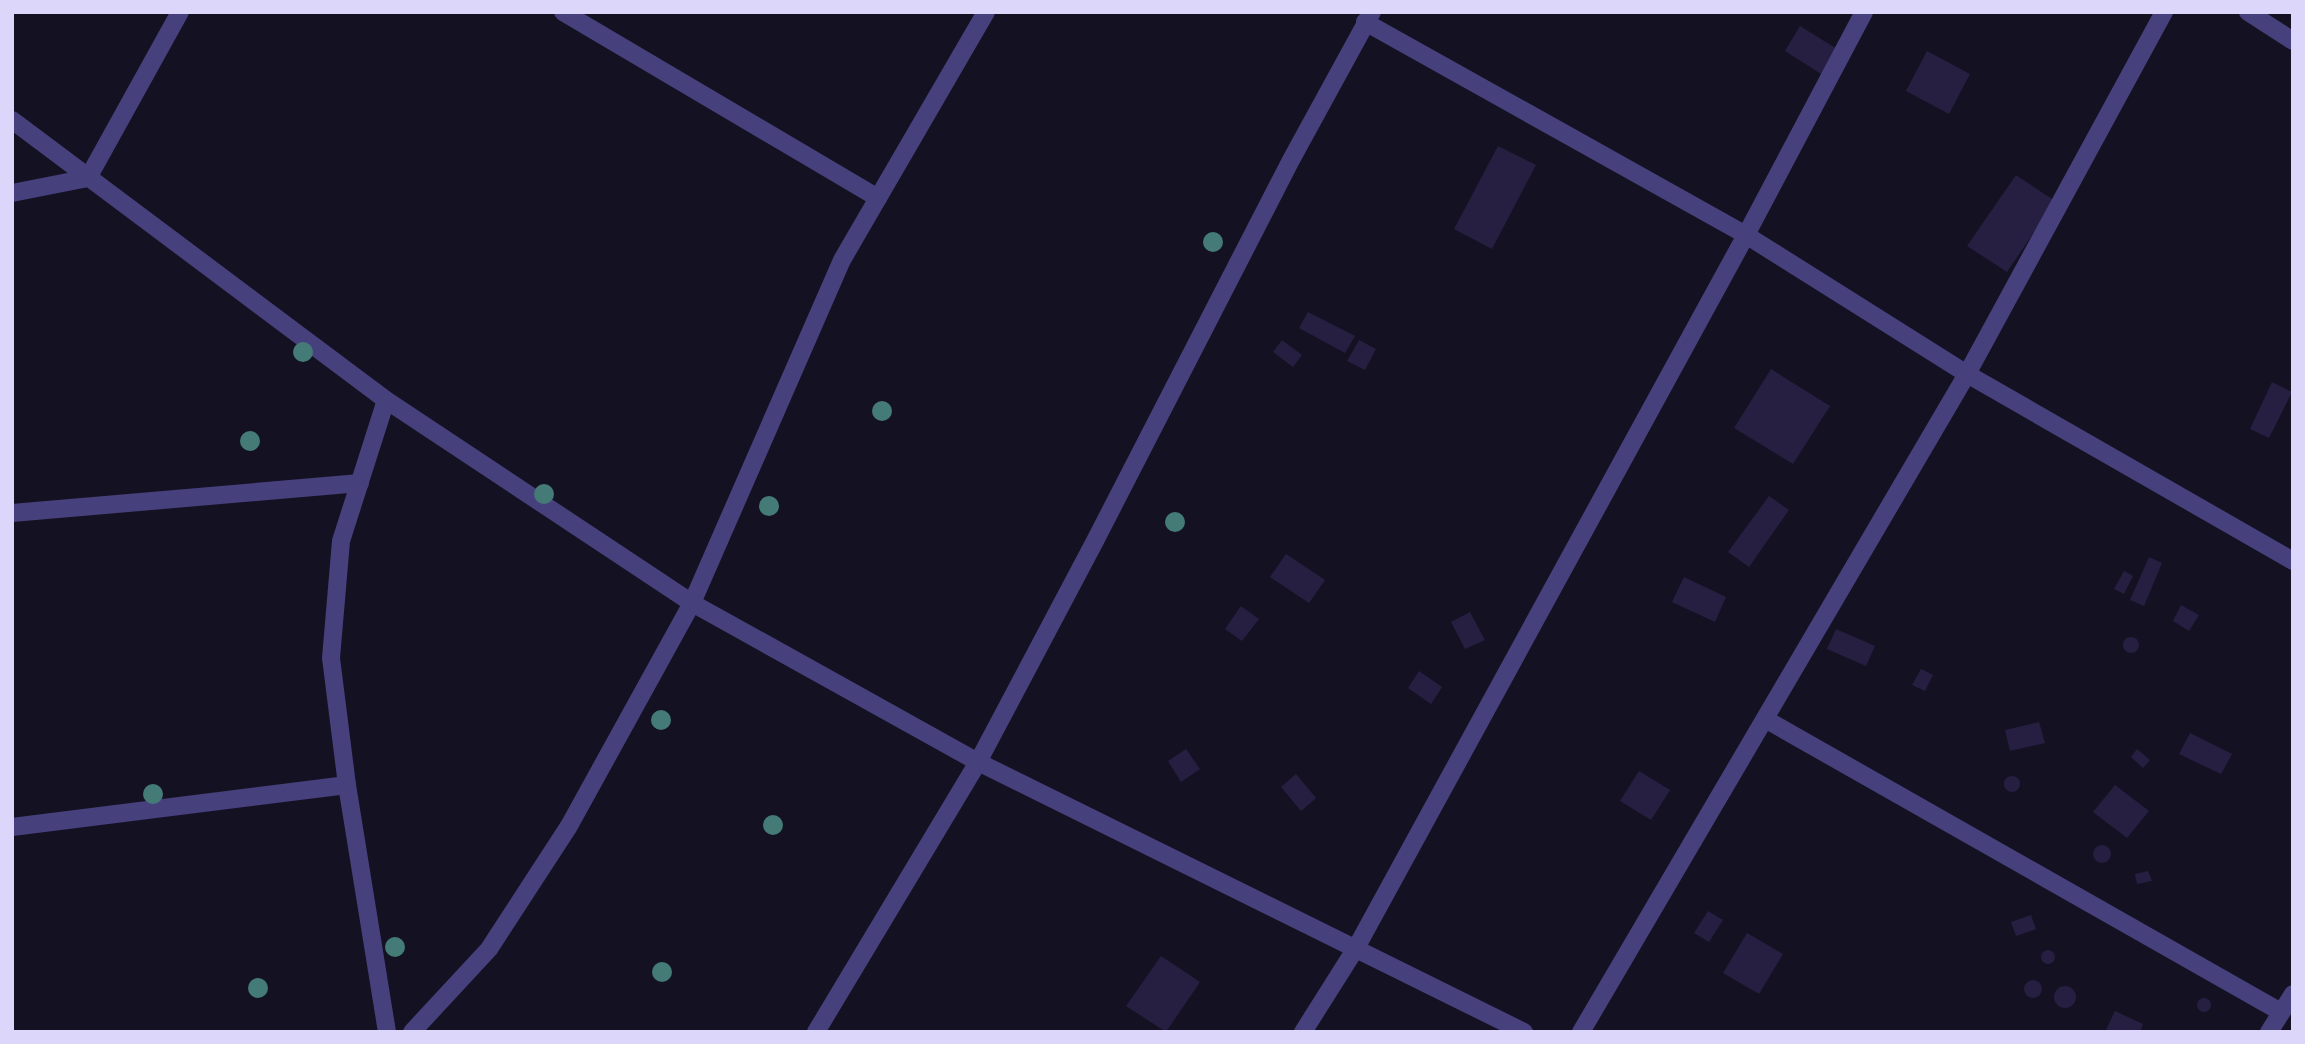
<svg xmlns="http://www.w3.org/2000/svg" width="2305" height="1044" font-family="'Work Sans',sans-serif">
<rect width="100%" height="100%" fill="#141122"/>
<g fill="#271f41">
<polygon points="1800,26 1837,49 1821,74 1785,51"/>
<polygon points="1927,51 1970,74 1949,114 1906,91"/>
<polygon points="1498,146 1536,165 1492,249 1454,229"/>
<polygon points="2016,175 2055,201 2007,272 1967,246"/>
<polygon points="1308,312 1355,336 1345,353 1299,328"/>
<polygon points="1282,340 1302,355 1293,367 1273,352"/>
<polygon points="1359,340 1376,349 1365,370 1347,361"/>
<polygon points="1771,369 1830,406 1793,464 1734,428"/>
<polygon points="2272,382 2292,392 2269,438 2250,429"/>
<polygon points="1769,496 1789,510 1749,567 1728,552"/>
<polygon points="1286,554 1325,580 1309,603 1270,577"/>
<polygon points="2149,557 2162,563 2144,606 2130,600"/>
<polygon points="2124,571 2133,576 2124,594 2114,589"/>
<polygon points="1684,577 1726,597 1715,622 1672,602"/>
<polygon points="2181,605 2199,615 2189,631 2173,621"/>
<polygon points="1241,606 1259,619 1242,641 1225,629"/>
<polygon points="1470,612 1485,640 1465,649 1451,622"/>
<polygon points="1836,629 1875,646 1866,666 1827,649"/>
<circle cx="2131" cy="645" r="8"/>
<polygon points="1921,669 1933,675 1925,691 1912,685"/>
<polygon points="1419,671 1442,687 1431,704 1408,688"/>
<polygon points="2039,722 2045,743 2010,751 2005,730"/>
<polygon points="2190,733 2232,754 2221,774 2179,754"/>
<polygon points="1186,749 1200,769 1181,782 1168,761"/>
<polygon points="2137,749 2150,760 2143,768 2131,757"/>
<polygon points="1639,771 1670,790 1651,820 1620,801"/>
<polygon points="1296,774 1316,798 1301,811 1281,787"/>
<circle cx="2012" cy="784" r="8"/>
<polygon points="2115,785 2149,811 2127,838 2093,812"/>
<circle cx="2102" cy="854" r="9"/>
<polygon points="2148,871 2152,881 2137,884 2135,874"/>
<polygon points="1708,911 1723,920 1709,942 1694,933"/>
<polygon points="2031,915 2036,929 2016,936 2011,922"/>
<polygon points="1747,933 1783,954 1759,994 1723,973"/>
<circle cx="2048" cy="957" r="7"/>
<polygon points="1161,956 1200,982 1166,1032 1126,1006"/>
<circle cx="2033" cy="989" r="9"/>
<circle cx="2065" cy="997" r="11"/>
<circle cx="2204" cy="1005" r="7"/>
<polygon points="2115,1011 2143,1024 2140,1032 2105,1032"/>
</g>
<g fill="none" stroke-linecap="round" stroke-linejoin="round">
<g stroke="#46417c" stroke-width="18">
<polyline points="563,12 878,198"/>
<polyline points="2248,12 2293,41"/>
<polyline points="1365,22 1746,235 1967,374 2293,561"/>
<polyline points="12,120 386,400 692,603 978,762 1524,1032"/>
<polyline points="12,193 88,178 180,12"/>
<polyline points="386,400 341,541 331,658 347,785 387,1032"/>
<polyline points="12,513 360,483"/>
<polyline points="1765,719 2281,1012"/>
<polyline points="12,827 347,785"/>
<polyline points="412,1032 489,949 569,826 692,603 842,260 986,12"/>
<polyline points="816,1032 978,762 1095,541 1291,160 1372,12"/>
<polyline points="1303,1032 1356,948 1746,235 1864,12"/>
<polyline points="1581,1032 1967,374 2164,12"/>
<polyline points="2269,1032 2293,994"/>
</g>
</g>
<g fill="#447b77">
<circle cx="1213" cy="242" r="10"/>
<circle cx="303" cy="352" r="10"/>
<circle cx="882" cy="411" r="10"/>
<circle cx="250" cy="441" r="10"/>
<circle cx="544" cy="494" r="10"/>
<circle cx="769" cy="506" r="10"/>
<circle cx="1175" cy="522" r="10"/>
<circle cx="661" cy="720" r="10"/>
<circle cx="153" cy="794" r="10"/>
<circle cx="773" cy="825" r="10"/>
<circle cx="395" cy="947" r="10"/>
<circle cx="662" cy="972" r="10"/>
<circle cx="258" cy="988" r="10"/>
</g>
<rect width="2305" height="1044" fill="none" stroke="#dcd7fa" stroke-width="28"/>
</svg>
